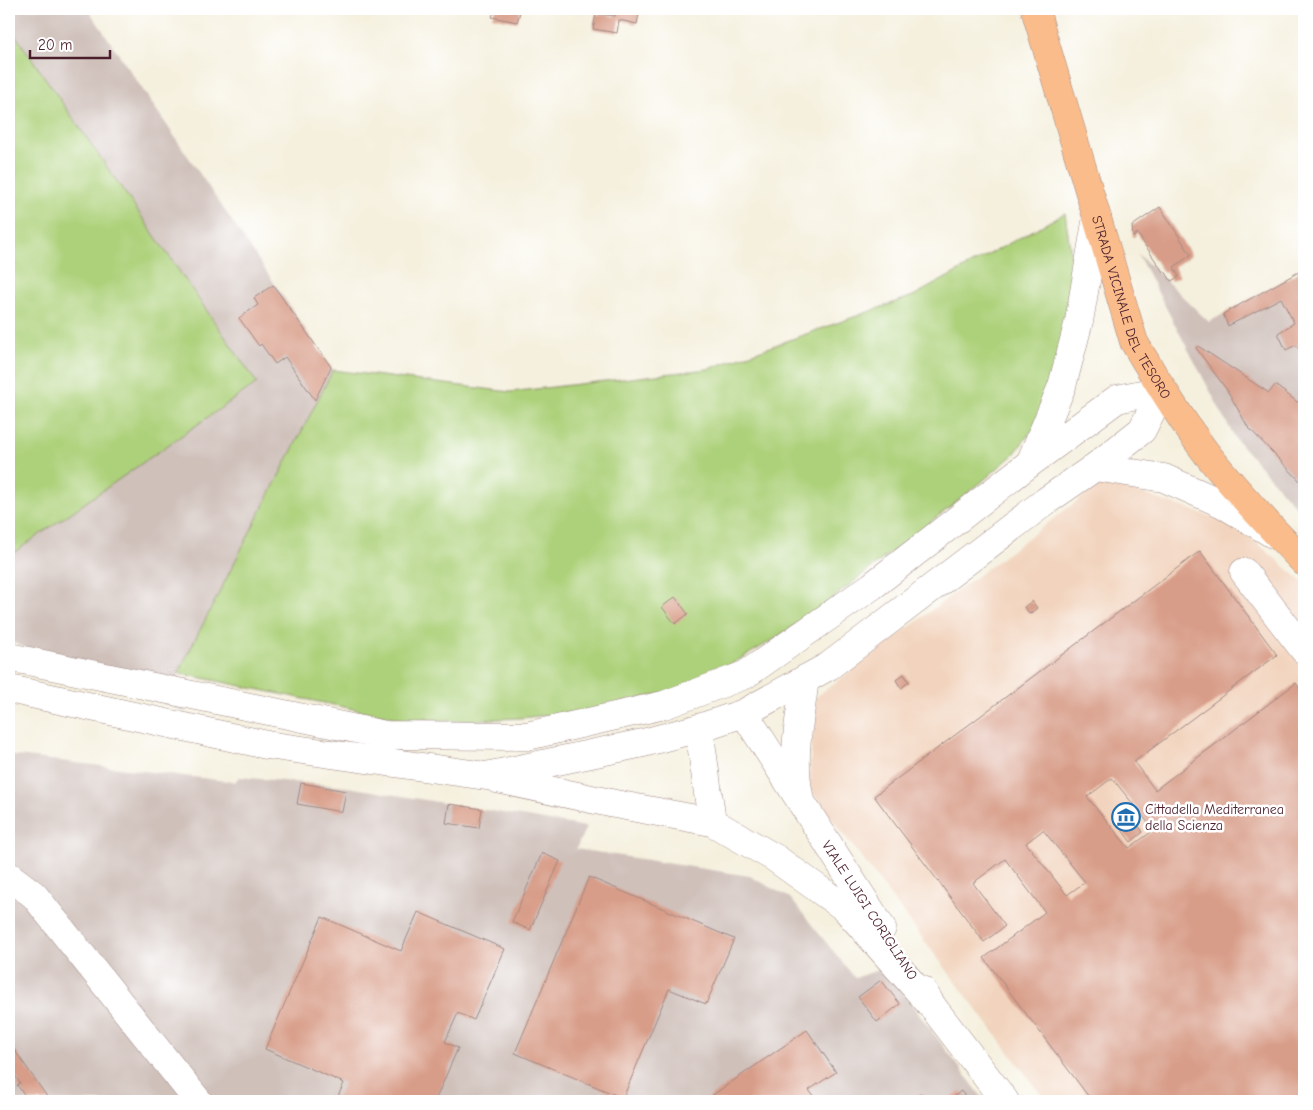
<svg xmlns="http://www.w3.org/2000/svg" width="1313" height="1110" font-family="'Comic Neue',sans-serif">
<rect width="100%" height="100%" fill="#fff"/>
<filter id="ink" filterUnits="userSpaceOnUse"><feTurbulence type="fractalNoise" baseFrequency=".02" numOctaves="2"/><feDisplacementMap in="SourceGraphic" scale="10" xChannelSelector="R" yChannelSelector="G"/><feConvolveMatrix kernelMatrix="1 2 1 2 8 2 1 2 1" color-interpolation-filters="sRGB"/></filter>
<filter id="wash" filterUnits="userSpaceOnUse"><feTurbulence type="fractalNoise" baseFrequency=".0096" numOctaves="4" result="noise"/><feDisplacementMap in="SourceGraphic" scale="20" xChannelSelector="R" yChannelSelector="G"/><feGaussianBlur stdDeviation="1.12" result="paint"/><feColorMatrix in="noise" values="0 0 0 0 0 0 0 0 0 0 0 0 0 0 0 0 0 1.4 0 .05"/><feComposite in="paint" operator="in"/></filter>
<g filter="url(#wash)">
<rect width="100%" height="100%" fill="#f5f0de"/>
<polygon fill="#f2d4be" points="1104,481 1236,525 1304,583 1304,1101 1046,1101 808,787 816,697"/>
<g fill="#cfc0ba">
<polygon points="9,9 88,9 333,370 178,673 186,713 9,641"/>
<polygon points="1137,253 1209,322 1304,269 1304,516 1235,438"/>
<polygon points="9,755 235,782 239,777 348,787 586,827 576,849 750,876 790,898 855,978 884,968 985,1101 9,1101"/>
</g>
<g fill="#add17a" stroke="#7c7852">
<polygon points="9,26 257,383 9,556"/>
<polygon points="1065,213 1073,269 1061,345 1048,398 1033,429 1014,454 978,485 816,611 773,640 728,666 677,690 587,711 520,718 455,721 402,719 178,673 333,370 510,392 708,369 913,296"/>
</g>
<g id="blocks">
<g fill="#d89d88" fill-rule="evenodd">
<polygon points="495,9 521,9 517,22 492,17"/>
<polygon points="617,9 640,9 637,24 619,20 617,33 593,29 596,14 615,16"/>
<polygon points="1160,207 1191,255 1174,267 1179,277 1171,281 1165,271 1163,272 1137,233 1134,237 1133,237 1132,226"/>
<polygon points="1304,269 1304,355 1296,345 1286,350 1278,333 1294,323 1281,298 1228,326 1223,314"/>
<polygon points="273,285 331,367 315,400 285,357 275,364 261,344 259,346 239,318 258,305 254,298"/>
<polygon points="1198,346 1269,393 1275,385 1304,407 1304,412 1301,417 1304,419 1304,485 1248,427 1227,390 1196,348"/>
<path d="M1200 551 1277 655 1134 762 1155 790 1296 683 1304 694V1101H1092L984 958 1045 912 1005 859 973 883 1005 926 984 942 874 796ZM1112 778 1154 830 1129 848 1087 797ZM1043 830 1085 882 1067 895 1026 843Z"/>
<polygon points="675,597 688,614 675,624 662,607"/>
<polygon points="1032,601 1037,608 1030,614 1024,607"/>
<polygon points="904,674 909,682 901,688 896,680"/>
<polygon points="301,783 346,791 342,812 297,804"/>
<polygon points="449,804 482,809 479,828 446,823"/>
<polygon points="1131,816 1143,832 1131,842 1119,826"/>
<polygon points="542,853 560,861 530,930 512,922"/>
<polygon points="589,877 734,939 706,1004 669,989 623,1098 515,1053"/>
<polygon points="418,912 505,949 474,1020 458,1013 445,1042 458,1048 435,1101 336,1101 344,1083 265,1049 322,917 401,951"/>
<polygon points="881,980 900,1004 877,1022 858,997"/>
<polygon points="807,1030 836,1072 809,1090 817,1101 704,1101"/>
<polygon points="9,1042 50,1101 29,1101 17,1085 20,1083 9,1067"/>
<polygon points="961,1091 969,1101 948,1101"/>
<polygon points="921,1093 927,1101 910,1101"/>
</g>
</g>
</g>
<g filter="url(#ink)">
<use href="#blocks" fill-opacity="0" stroke="#a08884" stroke-width="1"/>
<g fill="none" stroke-linecap="round" stroke-linejoin="round">
<defs>
<g id="minor">
<polyline points="1030,463 1062,386 1079,321 1097,217"/>
<polyline points="1095,467 1142,430 1162,390"/>
<polyline points="1244,572 1304,650"/>
<polyline points="9,657 385,735 527,736 664,705 745,675 872,586 1030,463 1117,399 1162,390"/>
<polyline points="9,689 267,745 486,776 643,743 699,728 744,713 829,666 1046,501 1095,467 1164,478 1223,504 1273,534"/>
<polyline points="744,713 882,928"/>
<polyline points="699,728 712,822"/>
<polyline points="497,779 615,804 712,822 775,858 845,908 932,1006"/>
<path d="M799 795C791 755 800 719 805 679"/>
<polyline points="9,876 34,895 198,1101"/>
<polyline points="922,990 932,1006 1005,1101"/>
</g>
<g id="major">
<path id="s1" d="M1035 9 1134 342C1157 381 1180 419 1207 454 1237 492 1271 528 1304 562"/>
</g>
</defs>
<use href="#minor" stroke="#a08884" stroke-width="29"/>
<use href="#major" stroke="#a08884" stroke-width="29"/>
<use href="#minor" stroke="#fff" stroke-width="28"/>
<use href="#major" stroke="#fabc8b" stroke-width="28"/>
</g>
</g>
<defs>
<symbol id="museum-ring" viewBox="-11 -11 22 22"><circle r="9.5" fill="#fff" stroke="#1f6fb2" stroke-width="1.5"/><path d="M0-6L6-3V-2H-6V-3ZM-5-1h2V3h-2ZM-1-1h2V3h-2ZM3-1h2V3H3ZM-6 4H6V6H-6Z" fill="#1f6fb2"/></symbol>
</defs>
<g fill-rule="evenodd">
<use href="#museum-ring" x="1110" y="801" width="32" height="32"/>
</g>
<g text-anchor="middle" stroke-width="5" stroke-linejoin="round" paint-order="stroke">
<g font-size="14" fill="#4a1f2b" stroke="#fff">
<text dy="5" stroke="none"><textPath href="#s1" startOffset="314">STRADA VICINALE DEL TESORO</textPath></text>
<text transform="translate(870 910) rotate(57)" y="5">VIALE LUIGI CORIGLIANO</text>
</g>
<g font-size="14" fill="#4a1f2b" stroke="#fff" text-anchor="start">
<text x="1145" y="814">Cittadella Mediterranea<tspan x="1145" dy="16">della Scienza</tspan></text>
</g>
</g>
<rect width="1313" height="1110" fill="none" stroke="#fff" stroke-width="30"/>
<path d="M30 50v8h80v-8" fill="none" stroke="#4a1f2b" stroke-width="2.5"/>
<text x="38" y="50" font-size="15" fill="#4a1f2b" stroke="#ffffff" stroke-width="4" paint-order="stroke">20 m</text>
</svg>
